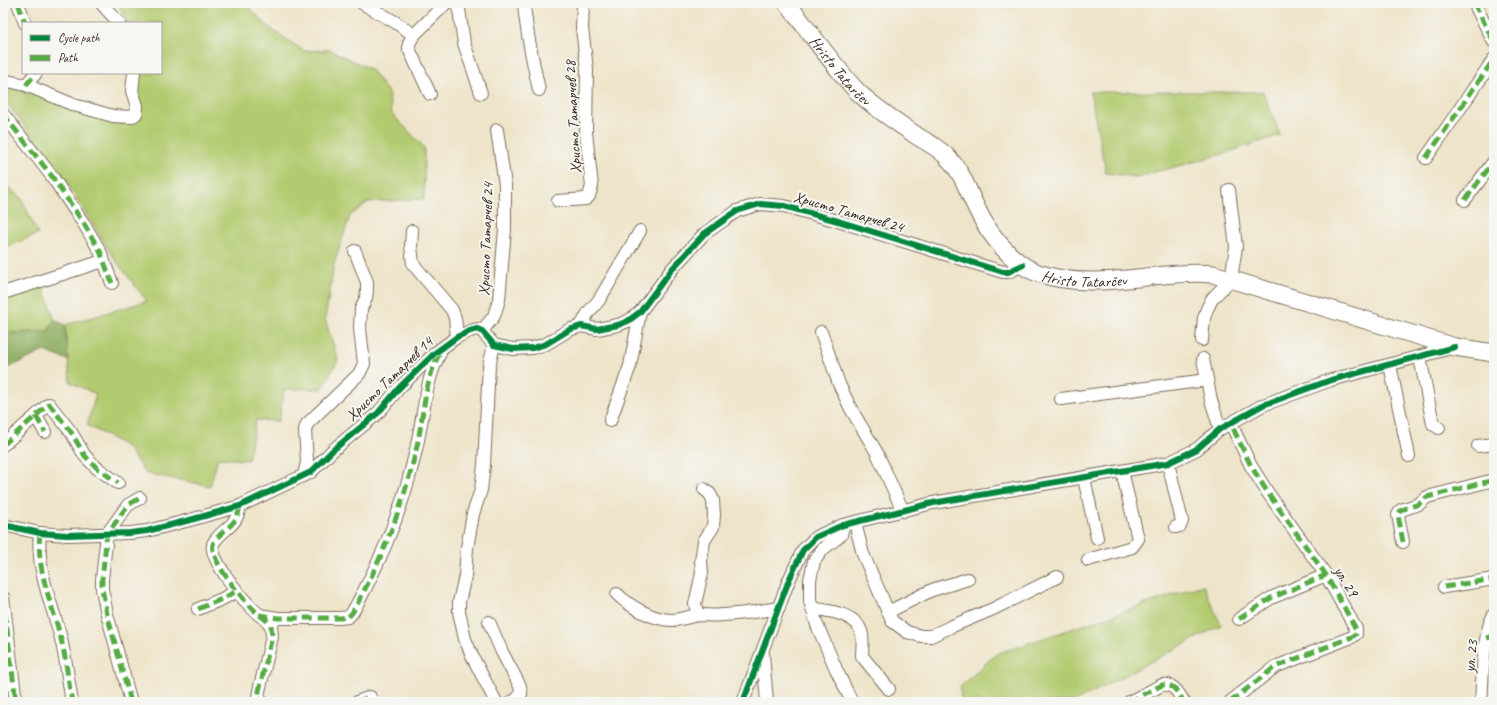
<svg xmlns="http://www.w3.org/2000/svg" width="1497" height="705" font-family="Caveat,sans-serif">
<rect width="100%" height="100%" fill="#f6f6f2"/>
<filter id="ink" filterUnits="userSpaceOnUse"><feTurbulence type="fractalNoise" baseFrequency=".025" numOctaves="2"/><feDisplacementMap in="SourceGraphic" scale="8" xChannelSelector="R" yChannelSelector="G"/><feConvolveMatrix kernelMatrix="1 2 1 2 8 2 1 2 1" color-interpolation-filters="sRGB"/></filter>
<filter id="wash" filterUnits="userSpaceOnUse"><feTurbulence type="fractalNoise" baseFrequency=".012" numOctaves="4" result="noise"/><feDisplacementMap in="SourceGraphic" scale="16" xChannelSelector="R" yChannelSelector="G"/><feGaussianBlur stdDeviation="0.9" result="paint"/><feColorMatrix in="noise" values="0 0 0 0 0 0 0 0 0 0 0 0 0 0 0 0 0 1.4 0 .05"/><feComposite in="paint" operator="in"/></filter>
<g filter="url(#wash)">
<rect width="100%" height="100%" fill="#eee4c9"/>
<g fill="#b3cb70" stroke="#777a47">
<polygon points="118,3 244,3 271,29 304,51 330,50 370,69 388,92 392,114 424,147 424,199 368,202 350,216 334,264 325,319 338,360 322,389 284,389 279,421 256,420 248,460 218,458 210,486 145,473 127,447 87,425 96,394 70,382 65,325 147,301 116,261 57,168 3,98 3,85 83,112 129,124 137,117 136,89 140,73 161,73 161,23 127,23"/>
<polygon points="1090,92 1263,92 1280,135 1219,155 1137,177 1106,173"/>
<polygon points="3,183 21,198 38,234 3,248"/>
<polygon points="43,285 55,320 48,331 13,333 3,331 3,298"/>
<polygon points="1203,585 1221,625 1074,702 961,702 960,687 996,654"/>
</g>
<polygon fill="#8eaf62" stroke="#646c40" points="55,320 65,325 68,360 44,351 10,367 3,366 3,331 13,333 48,331"/>
</g>
<g filter="url(#ink)">
<g fill="none" stroke-linecap="round" stroke-linejoin="round">
<defs>
<g id="minor">
<polyline points="18,3 25,23"/>
<polyline points="101,3 119,23"/>
<polyline points="362,3 395,22 414,35"/>
<polyline points="458,3 464,43 481,93"/>
<path d="M524 3C526 33 533 61 539 90"/>
<polyline points="1474,3 1494,42"/>
<polyline points="3,80 26,85 74,105 113,116 131,117 136,114 137,106 132,91 134,73"/>
<polyline points="26,85 36,73"/>
<polyline points="430,94 409,49 409,43 414,35 446,3"/>
<polyline points="3,114 51,175 84,224 100,251 112,283"/>
<polyline points="1426,158 1494,59"/>
<polyline points="1465,200 1494,161"/>
<polyline points="558,201 586,199 589,196 592,186 586,133 587,69 582,28 583,3"/>
<polyline points="412,231 411,246 413,264 452,310 455,318 457,337"/>
<polyline points="3,293 103,261"/>
<polyline points="581,326 588,313 599,300 640,231"/>
<polyline points="482,331 494,316 499,300 505,229 505,185 497,130"/>
<polyline points="821,332 839,384 851,409 877,453 903,511"/>
<polyline points="1202,340 1204,318 1207,309 1212,299 1231,279 1236,247 1229,190"/>
<polyline points="494,345 489,366 484,465 481,490 473,514 467,548 465,576 459,602 459,612 465,639 473,658 496,702"/>
<polyline points="1420,357 1431,414 1433,424 1439,428"/>
<polyline points="1203,359 1211,400 1220,429"/>
<polyline points="1390,365 1409,456"/>
<polyline points="1061,399 1207,380"/>
<polyline points="36,416 45,432"/>
<polyline points="610,421 630,366 640,312"/>
<polyline points="3,445 49,404 71,432 85,456 97,468 118,483"/>
<polyline points="1478,446 1494,444"/>
<polyline points="1168,463 1182,521 1180,526 1176,527"/>
<polyline points="304,475 307,462 305,430 307,424 359,374 364,364 360,329 361,309 366,298 367,291 367,282 355,251"/>
<polyline points="1084,478 1097,538"/>
<path d="M240 506C237 527 224 527 214 542 205 554 241 597 250 606 256 613 265 618 271 625L272 637 259 691 258 697 262 702"/>
<polyline points="855,523 863,554 892,621 907,632 921,636 931,636 950,627 993,609 1057,577"/>
<polyline points="3,525 40,533 67,535 130,533 147,531 190,520 240,506 311,472 333,450 378,413 400,387 435,353 457,337 470,331 477,329 482,331 494,345 513,349 533,348 546,344 569,330 581,326 597,329 618,325 628,321 640,312 672,269 704,234 737,211 760,204 784,206 838,221 1003,272 1008,272 1023,265"/>
<polyline points="843,525 841,535 823,549 814,561 810,580 810,601 817,625 836,669 852,702"/>
<path d="M40 533C36 569 51 601 60 635 66 657 68 680 72 702"/>
<polyline points="1403,542 1398,515 1401,510 1419,504 1427,497 1494,480"/>
<polyline points="1088,560 1132,547 1138,539 1122,471"/>
<polyline points="1444,587 1494,579"/>
<path d="M617 594C630 607 654 620 672 620 681 620 690 616 699 615 707 615 716 616 724 615 742 614 761 611 779 608"/>
<polyline points="3,597 16,702"/>
<path d="M812 608C828 611 855 613 861 631 864 638 862 649 862 656L889 689"/>
<polyline points="198,609 222,599 237,591"/>
<polyline points="887,611 894,609 932,590 968,579"/>
<path d="M259 615 278 618H340L348 617 352 613C358 603 363 593 368 583 390 539 407 493 417 445 424 413 425 382 440 353"/>
<polyline points="698,615 695,604 702,573 701,561 704,541 713,527 714,515 713,500 710,494 704,489"/>
<polyline points="1239,619 1271,598 1326,575"/>
<polyline points="489,622 502,652 520,686 521,694 516,700 511,702"/>
<polyline points="763,654 767,702"/>
<polyline points="131,702 107,614 102,589 102,579 107,534 128,505 140,498"/>
<polyline points="357,702 370,697"/>
<polyline points="743,702 789,580 803,550 816,537 843,525 933,503 1168,463 1197,449 1220,429 1263,405 1331,380 1455,347"/>
<path d="M1129 702 1162 685C1174 683 1178 693 1184 702"/>
<polyline points="1230,702 1275,667 1352,637 1356,634 1356,629 1326,575 1268,493 1251,466 1231,424"/>
<path d="M1481 702C1483 677 1482 636 1494 614"/>
</g>
<g id="secondary">
<path id="s1" d="M787 3C804 25 821 48 839 70 847 80 855 91 866 99 882 113 900 124 917 136 928 143 941 149 949 159 963 173 968 192 977 209 988 233 1012 264 1038 273 1096 293 1155 269 1213 274L1455 347 1494 353"/>
</g>
</defs>
<use href="#minor" stroke="#7a6b5a" stroke-width="14"/>
<use href="#secondary" stroke="#7a6b5a" stroke-width="19"/>
<use href="#minor" stroke="#fff" stroke-width="12"/>
<use href="#secondary" stroke="#fff" stroke-width="17"/>
<g stroke="#55ab43" stroke-width="5" stroke-dasharray="10 5" stroke-linecap="butt">
<polyline points="18,3 25,23"/>
<polyline points="1474,3 1494,42"/>
<polyline points="26,85 36,73"/>
<polyline points="3,114 51,175 84,224 100,251 112,283"/>
<polyline points="1426,158 1494,59"/>
<polyline points="1465,200 1494,161"/>
<polyline points="36,416 45,432"/>
<polyline points="3,445 49,404 71,432 85,456 97,468 118,483"/>
<path d="M240 506C237 527 224 527 214 542 205 554 241 597 250 606 256 613 265 618 271 625L272 637 259 691 258 697 262 702"/>
<path d="M40 533C36 569 51 601 60 635 66 657 68 680 72 702"/>
<polyline points="1403,542 1398,515 1401,510 1419,504 1427,497 1494,480"/>
<polyline points="1444,587 1494,579"/>
<polyline points="3,597 16,702"/>
<polyline points="198,609 222,599 237,591"/>
<path d="M259 615 278 618H340L348 617 352 613C358 603 363 593 368 583 390 539 406 494 417 446 424 413 424 383 440 352"/>
<polyline points="1239,619 1271,598 1326,575"/>
<polyline points="1487,638 1494,636"/>
<polyline points="131,702 107,614 102,589 102,579 107,534 128,505 140,498"/>
<polyline points="357,702 370,697"/>
<path d="M1129 702 1162 685C1174 683 1178 693 1184 702"/>
<polyline points="1230,702 1275,667 1352,637 1356,634 1356,629 1326,575 1268,493 1251,466 1231,424"/>
</g>
<defs>
<g id="cycleway">
<polyline points="3,525 40,533 67,535 130,533 147,531 190,520 240,506 311,472 333,450 378,413 400,387 435,353 457,337 470,331 477,329 482,331 494,345 513,349 533,348 546,344 569,330 581,326 597,329 618,325 628,321 640,312 672,269 704,234 737,211 760,204 784,206 838,221 1003,272 1008,272 1023,265"/>
<polyline points="743,702 789,580 803,550 816,537 843,525 933,503 1168,463 1197,449 1220,429 1263,405 1331,380 1455,347"/>
</g>
</defs>
<use href="#cycleway" stroke="#f6f6f2" stroke-width="8"/>
<use href="#cycleway" stroke="#00873e" stroke-width="6"/>
</g>
</g>
<g text-anchor="middle" stroke-width="4" stroke-linejoin="round" paint-order="stroke">
<g font-size="16" fill="#3b2a1e" stroke="#f6f6f2">
<text dy="6" stroke="none"><textPath href="#s1" startOffset="86">Hristo Tatarčev</textPath></text>
<text transform="translate(572 117) rotate(-93)" y="6">Христо Татарчев 28</text>
<text transform="translate(849 211) rotate(16)" y="6">Христо Татарчев 24</text>
<text transform="translate(485 239) rotate(-88)" y="6">Христо Татарчев 24</text>
<text dy="6" stroke="none"><textPath href="#s1" startOffset="422">Hristo Tatarčev</textPath></text>
<text transform="translate(389 378) rotate(-44)" y="6">Христо Татарчев 14</text>
<text transform="translate(1347 581) rotate(59)" y="6">ул. 29</text>
<text transform="translate(1470 656) rotate(-84)" y="6">ул. 23</text>
</g>
</g>
<rect width="1497" height="705" fill="none" stroke="#f6f6f2" stroke-width="16"/>
<rect x="22" y="22" width="140" height="52" fill="#f6f6f2" stroke="#aba49d"/>
<rect x="30" y="35" width="20" height="6" fill="#00873e" stroke="#aba49d"/>
<text x="58" y="42" font-size="12" fill="#3b2a1e">Cycle path</text>
<rect x="30" y="55" width="20" height="6" fill="#55ab43" stroke="#aba49d"/>
<text x="58" y="62" font-size="12" fill="#3b2a1e">Path</text>
</svg>
